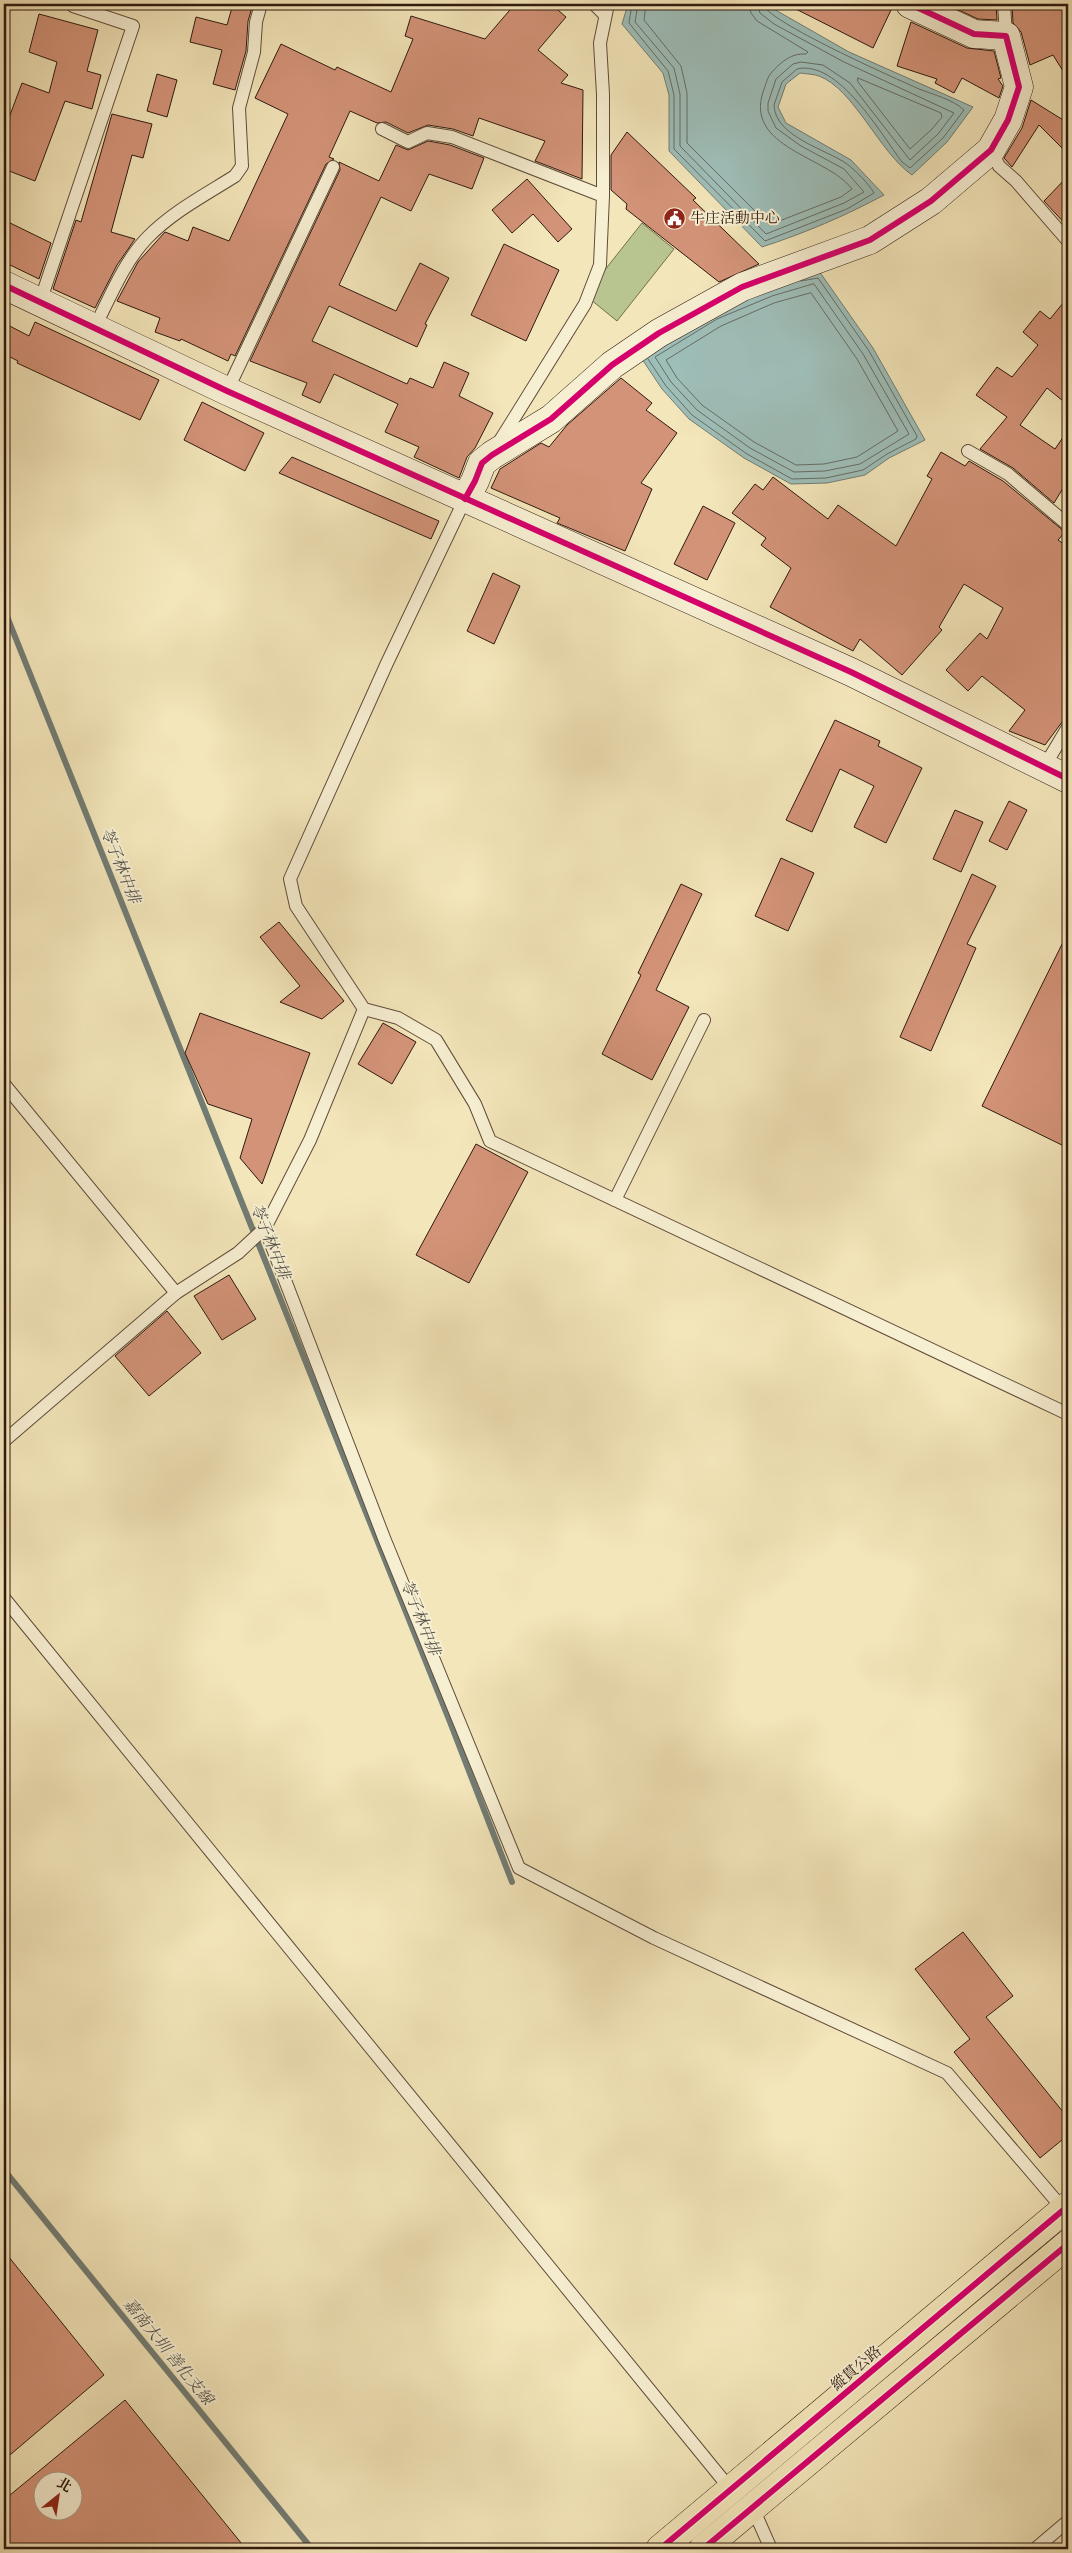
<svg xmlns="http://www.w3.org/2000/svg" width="1072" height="2553" font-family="'IM FELL Great Primer','Noto Serif TC',serif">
<rect width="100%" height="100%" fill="#f3e6ba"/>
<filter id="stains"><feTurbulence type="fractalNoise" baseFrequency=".004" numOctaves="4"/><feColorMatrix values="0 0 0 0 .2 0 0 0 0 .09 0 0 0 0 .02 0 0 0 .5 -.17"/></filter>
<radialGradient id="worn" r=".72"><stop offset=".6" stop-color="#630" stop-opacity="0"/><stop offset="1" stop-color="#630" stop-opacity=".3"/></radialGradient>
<polygon fill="#b9c591" stroke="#746f50" points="642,223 674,249 617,321 585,295"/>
<g fill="#9ebeb8" stroke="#727c74">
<path d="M628 4H765L849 52 973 107 947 142 912 175C879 152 854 89 819 76 814 74 806 74 800 73L786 84 778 107 786 123 851 160 884 195C845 216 805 233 762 247L669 151V95L663 73 622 24Z"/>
<polygon points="819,271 873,348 925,440 889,458 865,475 827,483 791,484 744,458 689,419 662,389 638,353 712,309"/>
</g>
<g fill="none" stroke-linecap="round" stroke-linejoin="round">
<g stroke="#666c64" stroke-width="1">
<path d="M632 4 629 23 668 71 674 95V149L765 241 847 209 874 193C869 184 856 171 847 164 826 149 775 137 774 105L782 82 797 69C838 59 881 134 902 162L910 168 943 138 964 110C954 100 932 94 919 89 897 79 765 21 763 4"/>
<polyline points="638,4 635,22 674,68 680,94 680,146 766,234 844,203 864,192 844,169 801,146 776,128 768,111 768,103 776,79 793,64 801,62 823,65 850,83 910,160 938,134 954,113 844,62 774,24 760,13 757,4"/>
<path d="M646 4 644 20 681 66 687 93V143L769 225 841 197 852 189C827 156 745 148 763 92 766 85 767 76 773 71 782 61 792 53 806 54L808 52 757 21 751 13 749 4"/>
<polygon points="858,78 941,113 942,117 932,129 910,149 858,82"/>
<polygon points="814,284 863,354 909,434 860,464 825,471 794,472 750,448 697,410 671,382 655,357 717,319 772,296"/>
<polygon points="811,293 857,359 898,431 857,457 824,464 796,465 754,442 702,405 677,378 666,360 721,326 774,303"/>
<polyline points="648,359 666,386 692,415 747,454 792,479 826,478 863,470 887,454 916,439 917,436 869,351 818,278 801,281"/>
</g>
<g stroke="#727c74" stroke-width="6">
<polyline points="4,609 450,1722 512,1882"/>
<polyline points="4,2170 312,2549"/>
</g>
</g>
<g fill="#d39378" stroke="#2f190f" fill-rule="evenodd">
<polygon points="233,4 253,4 248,21 246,51 235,90 213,84 222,50 190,42 196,17 227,25"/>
<polygon points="515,4 551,4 566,17 538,50 568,75 561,83 583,90 582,179 535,161 545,141 479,118 473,136 453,129 428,125 408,133 386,122 377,123 350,111 329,157 334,159 326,164 235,356 231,354 228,361 181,339 180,341 155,332 160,318 117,301 138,262 165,232 188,241 193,227 229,241 288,114 255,98 281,44 335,70 337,67 391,92 413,39 405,36 411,16 485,39"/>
<polygon points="786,4 878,4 891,10 873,48"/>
<polygon points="946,4 996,4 997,20 978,19"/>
<polygon points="1012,4 1068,4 1068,79 1053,55 1030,65 1021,32 1013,23"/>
<polygon points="39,14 98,30 87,71 101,75 92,109 65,101 35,181 4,169 4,131 22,83 49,93 57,62 29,52"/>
<polygon points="911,22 967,48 994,51 1001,78 998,79 1003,86 999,98 962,78 954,93 935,83 937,79 897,66"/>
<polygon points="157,74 177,80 167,117 147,111"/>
<polygon points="1031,100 1068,123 1068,154 1039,125 1012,167 1004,158 1022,128"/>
<polygon points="112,114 152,124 143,158 132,155 111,232 135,239 117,265 95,308 53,289 76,220 81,222"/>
<polygon points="627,132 696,198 693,200 759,264 719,282 626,209 627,204 611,190 611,155"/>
<polygon points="428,141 450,145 484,158 472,189 429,174 411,211 381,197 339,285 396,311 420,263 449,278 425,324 427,325 417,347 329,306 312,341 407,384 410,378 433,388 444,362 469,373 459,396 493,413 475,448 467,457 459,478 414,457 419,447 385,432 398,404 334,374 320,403 302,395 307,383 250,361 340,170 339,162 379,181 396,145 408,150"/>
<polygon points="1068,176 1068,227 1044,201"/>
<polygon points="527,179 572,229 558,242 533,214 512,233 492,210"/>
<polygon points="4,220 51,243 39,279 4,262"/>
<polygon points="504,244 559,270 526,341 471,315"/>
<polygon points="1068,297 1068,405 1047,388 1020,425 1055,449 1068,430 1068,480 1054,503 1013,468 980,449 1007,417 976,395 997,367 1012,377 1038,345 1023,332 1040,311 1050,319"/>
<polygon points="35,322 159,380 140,420 17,363 18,361 4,354 4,323 29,336"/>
<polygon points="621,378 652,403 646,410 677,433 641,483 652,489 625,551 557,523 560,518 491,488 500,469 541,443 549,447 567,425"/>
<polygon points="202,402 264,433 245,471 184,440"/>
<polygon points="941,452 965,466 969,461 1003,481 1065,532 1058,540 1068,547 1068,714 1045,745 1009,731 1025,710 982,676 968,691 946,670 980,633 987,639 1003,608 964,584 939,627 942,630 902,675 860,639 853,651 770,607 791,568 761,545 766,538 732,513 755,484 763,490 773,477 828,519 838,505 896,546 932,479 927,476"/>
<polygon points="292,457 439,521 431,539 279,473"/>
<polygon points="703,506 735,523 707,580 674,564"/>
<polygon points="493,573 520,586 494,644 467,631"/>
<polygon points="835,720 880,741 878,746 922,768 886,843 854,827 874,786 840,769 812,832 786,820"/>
<polygon points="1009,801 1027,810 1007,850 989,841"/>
<polygon points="955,810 983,822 961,872 933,859"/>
<polygon points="781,858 814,873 788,931 755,916"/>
<polygon points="972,874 996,886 967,944 976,948 931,1051 900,1037"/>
<polygon points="681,884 702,894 656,990 689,1007 652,1080 602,1054 641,975 638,973"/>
<polygon points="279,922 344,1001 322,1019 280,1002 300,986 260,937"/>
<polygon points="1068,932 1068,1148 982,1106"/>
<polygon points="200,1013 310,1053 262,1184 240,1158 252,1119 208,1104 185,1053"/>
<polygon points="383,1023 416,1042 392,1084 358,1064"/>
<polygon points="476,1144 528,1172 469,1283 416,1255"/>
<polygon points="229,1275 256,1319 222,1340 194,1296"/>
<polygon points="167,1311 201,1353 149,1396 115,1356"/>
<polygon points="963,1932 1013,1996 986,2017 1068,2118 1068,2135 1040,2158 954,2052 970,2039 915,1969"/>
<polygon points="4,2251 104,2375 4,2460"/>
<path d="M125 2400 246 2549H4V2500ZM42 2480H72V2510H42Z"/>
</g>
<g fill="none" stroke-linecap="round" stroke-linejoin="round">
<defs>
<g id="lane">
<polyline points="594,4 605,15"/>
<polyline points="1004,4 1006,36"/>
<polyline points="382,129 408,142 427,133 452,137 603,196"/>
<polyline points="991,150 999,166 1016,181 1068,241"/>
<polyline points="40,302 133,26 73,6"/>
<path d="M95 327C110 297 124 262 147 238 172 212 205 195 235 176L242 166 239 108 254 52 256 22 261 4"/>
<polyline points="227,391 333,167"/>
<polyline points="498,444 585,304 600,265 603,196 603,94 600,43 608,4"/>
<polyline points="968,451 1008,474 1068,525"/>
<polyline points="465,499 387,663 290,879 296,906 364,1009 398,1018 436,1040 475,1104 490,1141 1068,1414"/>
<polyline points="1044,767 1068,727"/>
<polyline points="364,1009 310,1140 265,1228 384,1538 519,1868 654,1938 947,2073 1064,2210"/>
<polyline points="4,1084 176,1293"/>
<polyline points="615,1200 704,1020"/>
<polyline points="4,1441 176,1293 238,1253 265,1228"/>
<polyline points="4,1598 732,2491"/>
<polyline points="752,2506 771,2549"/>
<polyline points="1035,2549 1068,2521"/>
</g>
<g id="secondary">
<polyline points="4,285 227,391 851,672 1068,779"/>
<polyline points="465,499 475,481 482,463 492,455 551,419 612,365 659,333 742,287 870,240 931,201 991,150 1008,120 1019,87 1006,36 974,34 910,4"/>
</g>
<g id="primary">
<polyline points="660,2549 1068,2206"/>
<polyline points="703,2549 1068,2244"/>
</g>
</defs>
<use href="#lane" stroke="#604c3a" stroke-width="14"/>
<use href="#secondary" stroke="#2f190f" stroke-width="29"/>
<use href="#primary" stroke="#2f190f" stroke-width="29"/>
<use href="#lane" stroke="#f7efd2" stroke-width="12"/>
<use href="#secondary" stroke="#f7efd2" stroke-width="28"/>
<use href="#primary" stroke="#f3e6ba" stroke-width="28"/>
<defs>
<g id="cycleway">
<polyline points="4,285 227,391 851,672 1068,779"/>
<polyline points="465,499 475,481 482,463 492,455 551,419 612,365 659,333 742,287 870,240 931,201 991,150 1008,120 1019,87 1006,36 974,34 910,4"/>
<polyline points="660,2549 1068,2206"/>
<polyline points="703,2549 1068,2244"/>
</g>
</defs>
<use href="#cycleway" stroke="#f7efd2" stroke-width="9"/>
<use href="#cycleway" stroke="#d6006c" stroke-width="6"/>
</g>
<defs>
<symbol id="civic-disc" viewBox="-11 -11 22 22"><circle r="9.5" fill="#8f2418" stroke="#f7efd2"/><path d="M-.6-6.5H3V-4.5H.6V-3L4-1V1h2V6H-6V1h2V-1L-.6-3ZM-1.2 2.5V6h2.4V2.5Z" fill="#fff"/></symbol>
</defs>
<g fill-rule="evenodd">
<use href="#civic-disc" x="662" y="206" width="25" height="25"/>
</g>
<g text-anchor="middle" stroke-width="4" stroke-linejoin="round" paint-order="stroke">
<g font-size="15" fill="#2f190f" stroke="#f7efd2" text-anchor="start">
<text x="690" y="223">牛庄活動中心</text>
</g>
<g font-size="15" fill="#2f190f" stroke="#f7efd2">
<text transform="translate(856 2368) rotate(-40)" y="5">縱貫公路</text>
</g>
<g font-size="16" font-style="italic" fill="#56534a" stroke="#f7efd2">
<text transform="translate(121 865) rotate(68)" y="6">苓子林中排</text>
<text transform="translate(271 1241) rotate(68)" y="6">苓子林中排</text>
<text transform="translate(421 1617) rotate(68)" y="6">苓子林中排</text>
<text transform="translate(169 2351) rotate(51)" y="6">嘉南大圳 善化支線</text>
</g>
</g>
<rect width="1072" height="2553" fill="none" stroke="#f3e6ba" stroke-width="20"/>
<rect x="5" y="5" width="1062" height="2543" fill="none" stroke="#2f190f" stroke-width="2.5"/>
<rect x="10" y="10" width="1052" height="2533" fill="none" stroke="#2f190f"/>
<g transform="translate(58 2496) rotate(30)"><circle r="24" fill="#f7efd2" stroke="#a79984"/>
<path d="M0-4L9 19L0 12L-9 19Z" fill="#8f2418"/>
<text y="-8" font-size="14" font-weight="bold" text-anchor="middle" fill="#2f190f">北</text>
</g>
<rect width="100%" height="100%" filter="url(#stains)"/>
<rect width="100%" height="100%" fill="url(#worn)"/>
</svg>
